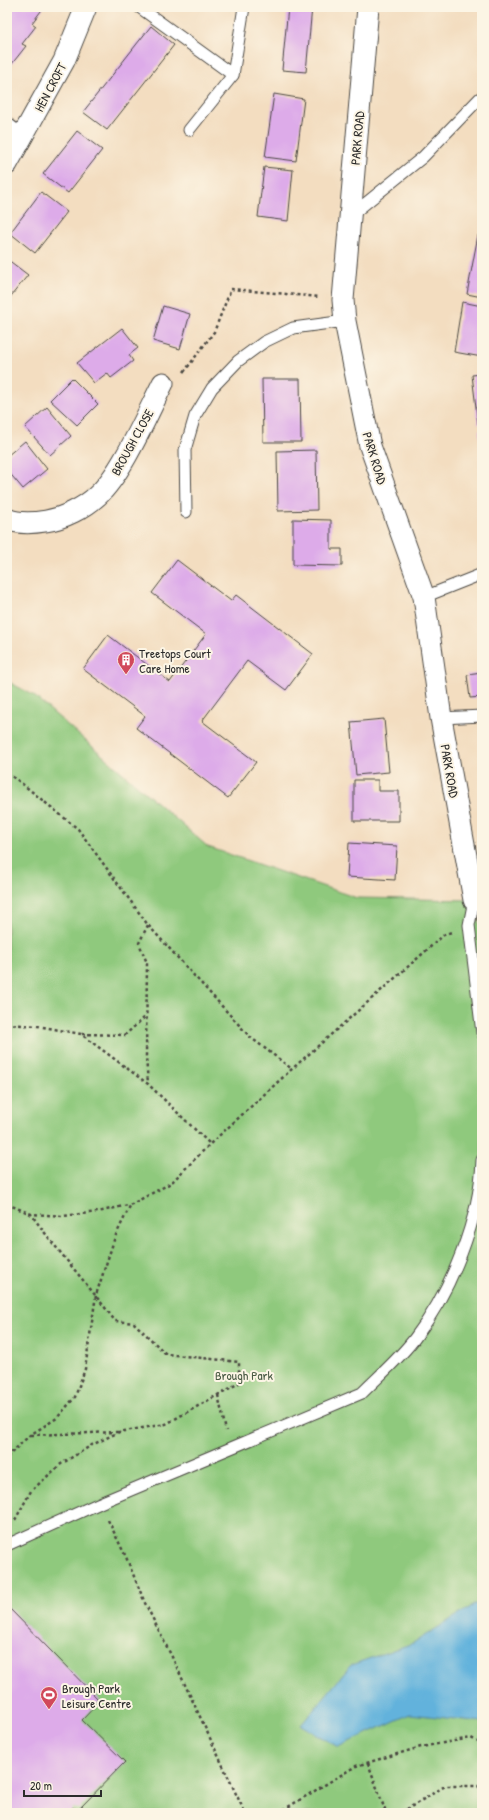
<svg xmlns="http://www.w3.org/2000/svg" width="489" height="1820" font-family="'Patrick Hand',sans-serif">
<rect width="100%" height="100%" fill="#fcf5e5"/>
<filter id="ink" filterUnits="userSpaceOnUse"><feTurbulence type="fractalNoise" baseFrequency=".025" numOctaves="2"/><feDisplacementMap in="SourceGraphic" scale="8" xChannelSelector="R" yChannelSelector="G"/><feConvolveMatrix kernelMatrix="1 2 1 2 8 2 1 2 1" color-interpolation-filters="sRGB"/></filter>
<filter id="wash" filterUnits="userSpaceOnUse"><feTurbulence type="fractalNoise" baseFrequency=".012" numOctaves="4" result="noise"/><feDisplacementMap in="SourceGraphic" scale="16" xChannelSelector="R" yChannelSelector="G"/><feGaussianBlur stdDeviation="0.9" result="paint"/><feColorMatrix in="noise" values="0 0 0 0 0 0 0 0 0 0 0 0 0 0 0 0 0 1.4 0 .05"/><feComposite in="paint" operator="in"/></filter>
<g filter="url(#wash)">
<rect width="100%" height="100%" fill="#f3ddc0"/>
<polygon fill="#8fc97d" stroke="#5d7a54" points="7,681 33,695 208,847 357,898 474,900 482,937 482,1813 7,1813"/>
<polygon fill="#62b2dc" stroke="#466e84" points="482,1600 482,1722 410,1714 338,1747 301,1725 351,1665 413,1643"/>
<g id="blocks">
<g fill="#ddabe9">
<polygon points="7,7 44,7 32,23 36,26 22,44 26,46 11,65 7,62 7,14 10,10"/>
<polygon points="288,7 312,7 306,72 282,70"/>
<polygon points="151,26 174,45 107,130 83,112"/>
<polygon points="274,94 304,99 296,161 265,157"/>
<polygon points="77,131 102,150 68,193 43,174"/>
<polygon points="264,167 293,170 288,221 258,217"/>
<polygon points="41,192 67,212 35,253 10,233"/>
<polygon points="478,235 482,236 482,297 467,294"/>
<polygon points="7,259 28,275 7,301"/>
<polygon points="462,302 482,306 482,357 454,352"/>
<polygon points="163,306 190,314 180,349 153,341"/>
<polygon points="122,328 138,348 129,355 133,361 111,378 107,373 94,383 77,363"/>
<polygon points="482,374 482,424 478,424 472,375"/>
<polygon points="72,378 98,404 77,425 50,400"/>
<polygon points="262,379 300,379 301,442 263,442"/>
<polygon points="47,407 71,436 50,455 25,427"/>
<polygon points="479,431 482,431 482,452 481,452"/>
<polygon points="25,441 47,469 23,489 7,470 7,456"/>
<polygon points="316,450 317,510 278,511 277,451"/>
<polygon points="293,519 331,520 331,549 342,549 342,566 293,565"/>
<polygon points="177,560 231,601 236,595 313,654 286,690 247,661 202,721 256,762 228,798 136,728 145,716 83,669 108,635 170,682 206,634 152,593"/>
<polygon points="482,673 482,697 470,698 467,675"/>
<polygon points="384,719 389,772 356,775 351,722"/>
<polygon points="354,780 378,780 378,791 399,791 399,821 354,821"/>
<polygon points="349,843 397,846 395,880 347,877"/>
<polygon points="7,1606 100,1701 82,1720 125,1762 79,1809 72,1808 71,1813 7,1813"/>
</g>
</g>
</g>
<g filter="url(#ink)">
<use href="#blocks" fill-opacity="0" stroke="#494641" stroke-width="1"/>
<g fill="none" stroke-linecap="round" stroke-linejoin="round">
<defs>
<g id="service">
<polyline points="139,7 233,75"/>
<polyline points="7,123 24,136"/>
<polyline points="189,130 233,75 244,7"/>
<polyline points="350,216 423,157 480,98"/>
<polyline points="186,512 185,450 195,416 212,388 238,361 264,342 293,328 345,321"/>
<polyline points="424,597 482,574"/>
<polyline points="441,718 482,716"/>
<polyline points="474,900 469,925 482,1033"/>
<path d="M7 1545 100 1503 362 1393C380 1375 400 1358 415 1338 451 1291 480 1219 482 1160"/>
</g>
<g id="minor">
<polyline points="368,7 343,300 345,321 370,446 424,597 441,718 474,900"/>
<polyline points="7,164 64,61 86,7"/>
<path d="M7 519C18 524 34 523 46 521 64 518 84 508 97 496 122 474 147 414 163 383"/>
</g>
</defs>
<use href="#service" stroke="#494641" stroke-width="13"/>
<use href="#minor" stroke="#494641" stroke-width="23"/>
<g stroke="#494641" stroke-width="2.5" stroke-dasharray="3 3" stroke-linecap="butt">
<polyline points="184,372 214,332 231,289 319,297"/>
<polyline points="7,773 20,782 78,829 148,925 250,1037 292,1069"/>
<polyline points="148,925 139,943 147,963 146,1056 148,1084"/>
<polyline points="7,1024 38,1026 81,1034 148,1084 210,1144"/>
<polyline points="82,1034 125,1035 146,1016"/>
<polyline points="7,1204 31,1214 63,1216 98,1212 132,1204 171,1183 210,1144 292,1069 445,934 452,932"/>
<polyline points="218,1395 226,1431"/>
<polyline points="31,1435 118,1432"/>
<polyline points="7,1457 30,1435 57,1418 75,1397 85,1369 96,1295 115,1237 131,1204"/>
<path d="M15 1520 31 1491 61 1464 92 1445 119 1432 166 1424 239 1383V1362L166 1354 134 1323 115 1321C88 1284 57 1251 31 1214"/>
<polyline points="108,1520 126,1557 145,1603 173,1659 245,1813"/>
<polyline points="368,1763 386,1813"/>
<polyline points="278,1813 356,1766 421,1747 471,1738 482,1744"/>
<polyline points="401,1813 445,1786 478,1786 482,1790"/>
</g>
<use href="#service" stroke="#fff" stroke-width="11"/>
<use href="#minor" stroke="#fff" stroke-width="21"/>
</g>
</g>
<defs>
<symbol id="building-pin" viewBox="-11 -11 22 30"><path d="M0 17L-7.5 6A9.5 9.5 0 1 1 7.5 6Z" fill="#d1495b" stroke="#fcf5e5"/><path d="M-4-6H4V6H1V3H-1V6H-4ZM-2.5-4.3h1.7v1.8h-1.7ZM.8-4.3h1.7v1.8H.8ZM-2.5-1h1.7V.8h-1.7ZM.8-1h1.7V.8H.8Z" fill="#fff"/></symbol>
<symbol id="stadium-pin" viewBox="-11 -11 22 30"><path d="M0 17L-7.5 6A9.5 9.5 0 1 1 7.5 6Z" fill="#d1495b" stroke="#fcf5e5"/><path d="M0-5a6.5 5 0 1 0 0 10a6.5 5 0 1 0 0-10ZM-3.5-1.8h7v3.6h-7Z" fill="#fff"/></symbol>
</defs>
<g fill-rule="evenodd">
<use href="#building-pin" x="116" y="650" width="20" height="27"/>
<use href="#stadium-pin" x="39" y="1685" width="20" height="27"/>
</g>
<g text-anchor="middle" stroke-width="4" stroke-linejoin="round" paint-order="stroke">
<g font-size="13" fill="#2b2b2b" stroke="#fcf5e5">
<text transform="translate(50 87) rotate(-62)" y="5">HEN CROFT</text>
<text transform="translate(357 138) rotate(-85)" y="5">PARK ROAD</text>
<text transform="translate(132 442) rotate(-61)" y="5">BROUGH CLOSE</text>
<text transform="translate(375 458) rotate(73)" y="5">PARK ROAD</text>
<text transform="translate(450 771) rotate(80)" y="5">PARK ROAD</text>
</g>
<g font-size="13" fill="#2b2b2b" stroke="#fcf5e5" text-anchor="start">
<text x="139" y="658">Treetops Court<tspan x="139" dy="15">Care Home</tspan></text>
<text x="62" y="1693">Brough Park<tspan x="62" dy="15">Leisure Centre</tspan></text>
</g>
<g font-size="13" fill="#495a44" stroke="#fcf5e5">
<text x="244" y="1380">Brough Park</text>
</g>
</g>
<rect width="489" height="1820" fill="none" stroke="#fcf5e5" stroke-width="24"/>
<path d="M24 1790v6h77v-6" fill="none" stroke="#2b2b2b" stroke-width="2"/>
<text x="30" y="1790" font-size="12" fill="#2b2b2b" stroke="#fcf5e5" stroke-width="3" paint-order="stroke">20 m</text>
</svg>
